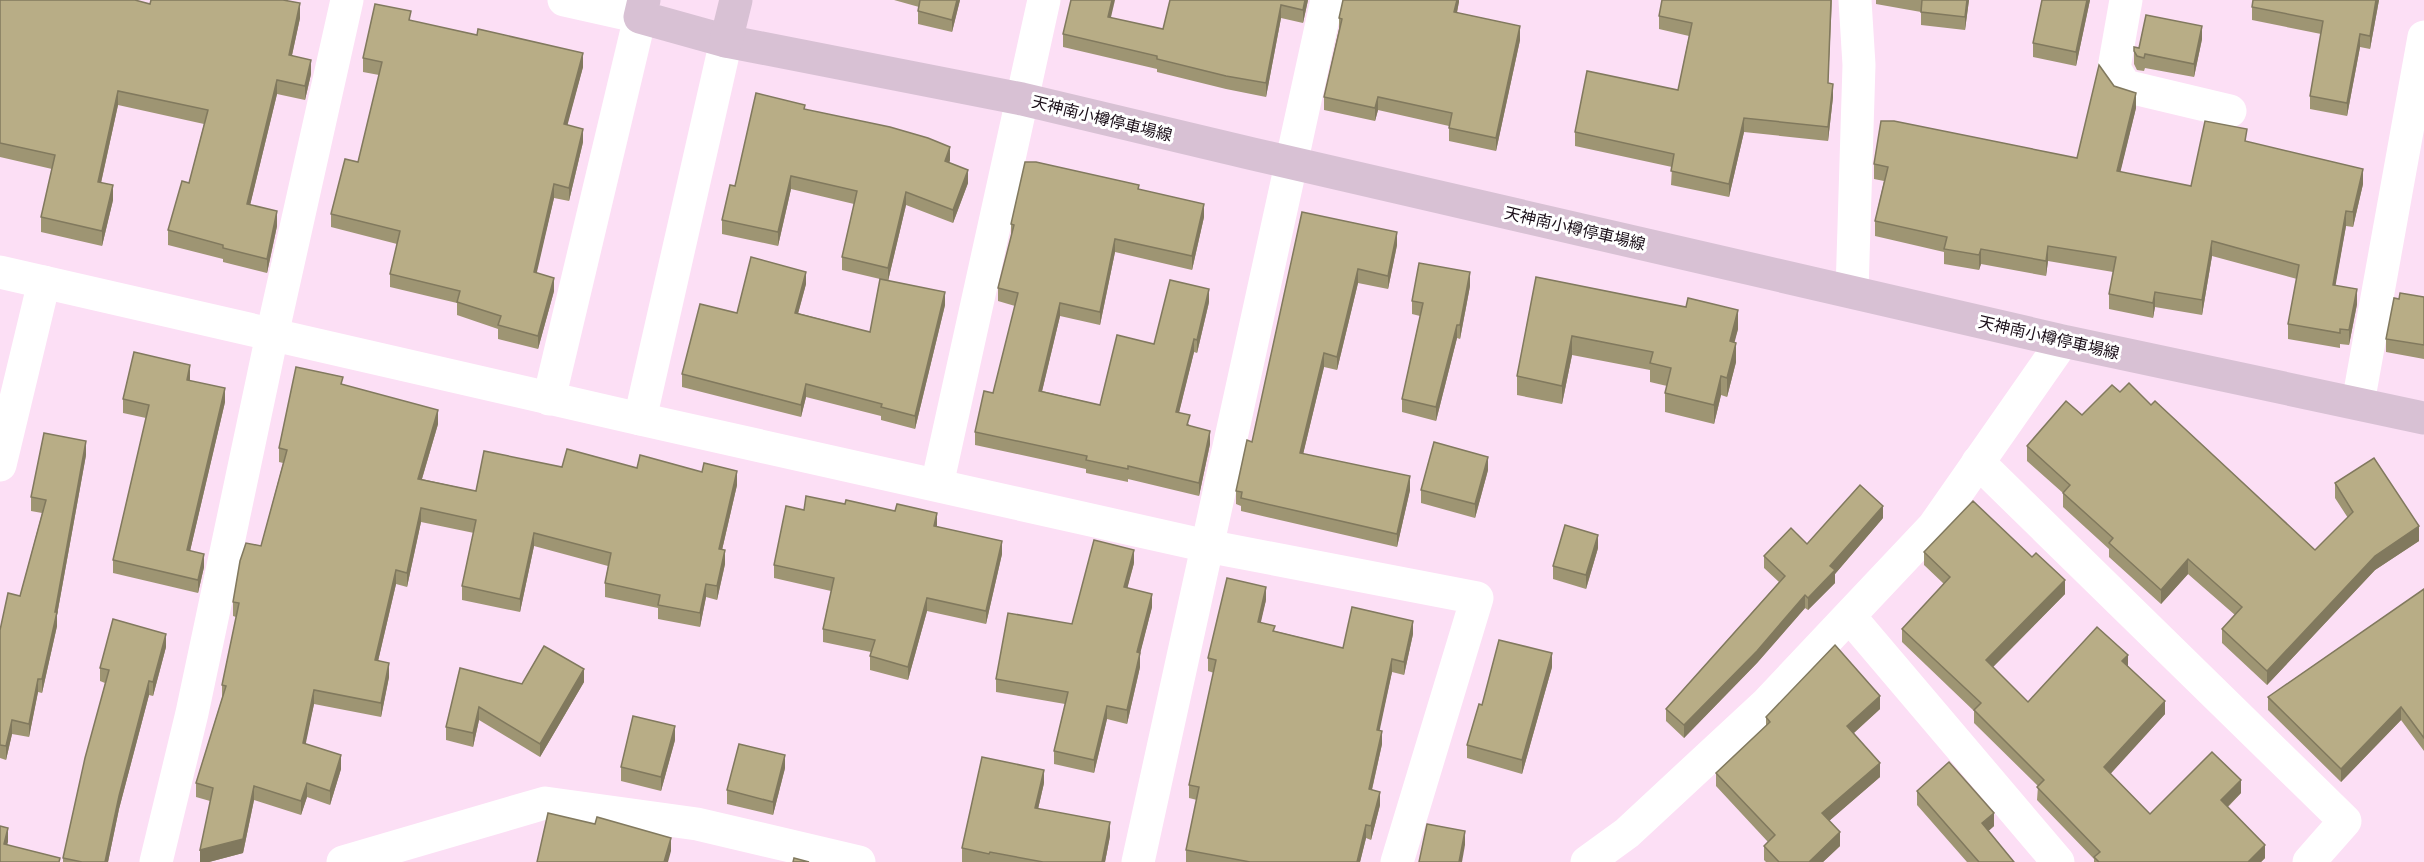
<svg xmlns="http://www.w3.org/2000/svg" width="2424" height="862" font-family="'Space Grotesk','Noto Sans JP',sans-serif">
<rect width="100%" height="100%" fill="#fcdff5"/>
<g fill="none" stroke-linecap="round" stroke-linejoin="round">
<g stroke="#fff" stroke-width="33">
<polyline points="2126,0 2114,68 2125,86 2230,111"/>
<polyline points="0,272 640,419 1207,546 1477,598 1397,862"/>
<polyline points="1852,291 1859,65 1855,0"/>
<polyline points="549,399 640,17"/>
<polyline points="2358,403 2424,37"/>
<polyline points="640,419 726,41"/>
<polyline points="1978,462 2345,821 2309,862"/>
<polyline points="0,465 44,282"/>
<polyline points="937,485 1044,0"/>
<polyline points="1850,617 2058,862"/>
<polyline points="156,862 192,713 272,335 347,0"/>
<polyline points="343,862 545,803 697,824 859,862"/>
<polyline points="1138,862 1327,0"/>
<polyline points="1587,862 1627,833 1767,703 1934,526 2063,341"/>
</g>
<polyline stroke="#fff" stroke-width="33" points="564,0 640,17"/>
<g stroke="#d8c1d4" stroke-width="33">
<polyline points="644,0 640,17 726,41 1022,99 1253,154 2063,341 2424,418"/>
<polyline points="726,41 736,0"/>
</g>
</g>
<g fill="#9e9573">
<polygon points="0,0 150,4 300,18 292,55 311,74 305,100 277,94 250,205 277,226 267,273 223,262 223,259 168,245 168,230 189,183 204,124 118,105 101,183 113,200 102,246 41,232 41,217 52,169 0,157"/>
<polygon points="894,0 960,0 952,32 918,24 918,11 919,7"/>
<polygon points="1170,0 1308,0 1303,23 1281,18 1266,97 1226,89 1157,72 1157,69 1063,47 1063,34 1111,18 1163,29"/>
<polygon points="1459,0 1457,13 1520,40 1496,151 1449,141 1449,126 1378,110 1375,121 1324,110 1324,97 1339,29 1339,18"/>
<polygon points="1832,0 1828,83 1833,97 1828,141 1744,132 1729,197 1671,185 1672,167 1575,146 1575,132 1678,90 1689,36 1659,29 1659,16"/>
<polygon points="1876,0 1969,0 1965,30 1921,25 1921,12 1876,4"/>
<polygon points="2042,0 2090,0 2076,66 2033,57 2033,43"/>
<polygon points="2379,0 2370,49 2360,47 2347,116 2310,109 2310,96 2321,34 2252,20 2252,7"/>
<polygon points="411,21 583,67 567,125 583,142 569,201 554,198 536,273 554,291 538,349 498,339 498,329 457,315 457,303 390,287 390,274 397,244 331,227 331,214 358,162 379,75 363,72 363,58"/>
<polygon points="2202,39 2194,77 2145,68 2144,71 2137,70 2134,64 2134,51 2139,48"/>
<polygon points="2114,86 2136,108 2120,172 2191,186 2247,142 2363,184 2353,227 2346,226 2335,285 2357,304 2349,345 2340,344 2340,348 2288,339 2288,324 2297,279 2212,256 2202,315 2155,307 2153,318 2109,309 2109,294 2113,272 2048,261 2046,276 1981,264 1979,270 1944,264 1944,252 1875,236 1875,221 1884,181 1874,179 1874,164 2077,158"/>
<polygon points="805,109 950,160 949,163 968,183 953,223 906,205 888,281 945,305 915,429 881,420 881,416 806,397 801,417 682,387 682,374 737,313 806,284 798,313 870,332 880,279 842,270 842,257 854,204 791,189 778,246 722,234 722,220 735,186"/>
<polygon points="1139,189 1204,217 1192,270 1115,252 1100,325 1060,316 1042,391 1100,405 1154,344 1209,302 1197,353 1194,352 1179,412 1190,426 1210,444 1199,496 1128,479 1128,482 1086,473 1086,469 975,445 975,432 993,393 1015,306 998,301 998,288 1011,238 1011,224"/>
<polygon points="1302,212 1397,245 1388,289 1358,283 1337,370 1324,367 1303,454 1410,490 1397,547 1241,511 1241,506 1236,504 1236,491 1252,442"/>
<polygon points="1536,277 1738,329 1734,342 1736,362 1727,397 1721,395 1714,424 1665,412 1665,393 1667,386 1650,382 1650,370 1572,355 1562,404 1517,395 1517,376"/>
<polygon points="1470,286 1460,339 1457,338 1436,421 1402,412 1402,399 1420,316 1412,314 1412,301"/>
<polygon points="2424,297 2424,359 2386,352 2386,339 2399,299"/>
<polygon points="190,379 190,380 225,402 190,551 204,567 198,593 113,573 113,560 146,418 123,413 123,399"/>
<polygon points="343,384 438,424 422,479 476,491 562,467 637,468 737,485 722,550 725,564 717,600 706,597 700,627 658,619 658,608 605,597 605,583 608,566 534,546 520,612 462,600 462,586 474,533 421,522 407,587 396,584 378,661 389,677 381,717 314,704 305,744 341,769 330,805 307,797 301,815 254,800 243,853 209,862 200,862 210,801 196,797 196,783 222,698 222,685 236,617 233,616 233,602 261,546 283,463 279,462 279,448"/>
<polygon points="2120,392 2151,405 2315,550 2348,518 2335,498 2335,483 2419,541 2375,570 2267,685 2222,643 2222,629 2235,615 2188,574 2161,604 2109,557 2109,549 2063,507 2063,493 2027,461 2027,446 2082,415"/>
<polygon points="86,455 57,615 57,626 42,693 38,692 29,737 12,734 6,760 0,758 0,630 20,596 42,513 31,511 31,497"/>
<polygon points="1488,470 1475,518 1421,503 1421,490"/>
<polygon points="804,510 937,526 1002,554 986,624 927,611 908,680 870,670 870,656 871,652 823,642 823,629 831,591 774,578 774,565"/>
<polygon points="1883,518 1835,574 1835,583 1808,610 1805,608 1757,663 1684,738 1666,721 1666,709 1779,582 1764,568 1764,556 1807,544"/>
<polygon points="1598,548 1586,589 1553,579 1553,566"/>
<polygon points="1924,552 2065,594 1993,667 2028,702 2128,666 2165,714 2110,774 2150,814 2241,793 2228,807 2265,858 2261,862 2094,862 2094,859 2037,800 2038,786 1974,723 1974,711 1902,642 1902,629 1944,584 1924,565"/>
<polygon points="1134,563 1127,588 1152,607 1140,653 1140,667 1127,724 1107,719 1094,773 1054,764 1054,751 1065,704 996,692 996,679 1072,624"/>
<polygon points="2424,589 2424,751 2401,720 2341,782 2268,710 2268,697"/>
<polygon points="1266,600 1260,623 1275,631 1343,648 1413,634 1404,675 1392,672 1379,730 1382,744 1372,790 1380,805 1371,840 1366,838 1360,862 1186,862 1186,850 1197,800 1189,798 1189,785 1214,673 1208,671 1208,658"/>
<polygon points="166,647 153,696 149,695 119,809 108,862 63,862 63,858 105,683 100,681 100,668"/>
<polygon points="1552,667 1522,774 1467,758 1467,745 1482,705"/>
<polygon points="460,668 522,684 584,682 540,757 479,720 473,747 446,740 446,727"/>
<polygon points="1880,709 1854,733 1880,777 1829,821 1840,846 1823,862 1766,862 1764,860 1764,846 1768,842 1716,786 1716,773 1766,726 1766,717"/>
<polygon points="675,740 661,791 621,781 621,767"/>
<polygon points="785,768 773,815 727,804 727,790"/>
<polygon points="1044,783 1038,809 1110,836 1105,862 962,862 962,848"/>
<polygon points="1917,791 1994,826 1988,831 2014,862 1967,862 1917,805"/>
</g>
<g fill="#81795e">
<polygon points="957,0 960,0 952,32 952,20"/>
<polygon points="1112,0 1115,0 1108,30 1108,17"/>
<polygon points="1305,0 1308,0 1303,23 1303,10"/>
<polygon points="1457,0 1459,0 1459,2 1454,26 1454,12"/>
<polygon points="1967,0 1969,0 1965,30 1965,17"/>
<polygon points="2087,0 2090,0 2076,66 2076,52"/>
<polygon points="2376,0 2379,0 2370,49 2370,36"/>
<polygon points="300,3 300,18 289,69 289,55"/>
<polygon points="1281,5 1281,18 1266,97 1266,83"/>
<polygon points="1520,26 1520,40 1496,151 1496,138"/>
<polygon points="2202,26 2202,39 2194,77 2194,64"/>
<polygon points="2360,34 2360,47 2347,116 2347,103"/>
<polygon points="583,53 583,67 564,138 564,124"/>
<polygon points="311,60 311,74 305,100 305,86"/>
<polygon points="277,80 277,94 247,218 247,204"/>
<polygon points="1833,84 1833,97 1828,141 1828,127"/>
<polygon points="118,91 118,105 98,196 98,182"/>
<polygon points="2136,93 2136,108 2117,186 2117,171"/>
<polygon points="1378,97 1378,110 1375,121 1375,108"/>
<polygon points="1744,118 1744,132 1729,197 1729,184"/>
<polygon points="583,129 583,142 569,201 569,188"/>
<polygon points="950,147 950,160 945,174 945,161"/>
<polygon points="2363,169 2363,184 2353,227 2353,212"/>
<polygon points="968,170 968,183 953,223 953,210"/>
<polygon points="791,176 791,189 778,246 778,232"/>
<polygon points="554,184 554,198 534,285 534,272"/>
<polygon points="113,185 113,200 102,246 102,231"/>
<polygon points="906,192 906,205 888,281 888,268"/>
<polygon points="1204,204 1204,217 1192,270 1192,256"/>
<polygon points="277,211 277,226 267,273 267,259"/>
<polygon points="2346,211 2346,226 2333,300 2333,285"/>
<polygon points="1397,232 1397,245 1388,289 1388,276"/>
<polygon points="1115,239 1115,252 1100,325 1100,312"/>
<polygon points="2212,241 2212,256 2202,315 2202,300"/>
<polygon points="2048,246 2048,261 2046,276 2046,261"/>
<polygon points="1981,249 1981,264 1979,270 1979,255"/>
<polygon points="1358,269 1358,283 1337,370 1337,357"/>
<polygon points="806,272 806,284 795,325 795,313"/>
<polygon points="1470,272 1470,286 1460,339 1460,325"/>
<polygon points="554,278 554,291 538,349 538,336"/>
<polygon points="1209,289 1209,302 1197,353 1197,340"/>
<polygon points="2357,289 2357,304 2349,345 2349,330"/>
<polygon points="945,292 945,305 915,429 915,416"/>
<polygon points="2155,292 2155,307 2153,318 2153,303"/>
<polygon points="1060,303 1060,316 1039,404 1039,391"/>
<polygon points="1738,310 1738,329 1730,360 1730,341"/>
<polygon points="1457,325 1457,338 1436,421 1436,407"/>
<polygon points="1572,336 1572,355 1562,404 1562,386"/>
<polygon points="1194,339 1194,352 1176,425 1176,412"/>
<polygon points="1736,343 1736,362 1727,397 1727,378"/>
<polygon points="1324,353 1324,367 1300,467 1300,453"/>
<polygon points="190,365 190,379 187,393 187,380"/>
<polygon points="1721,376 1721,395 1714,424 1714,405"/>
<polygon points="806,384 806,397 801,417 801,405"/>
<polygon points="225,388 225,402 187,564 187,550"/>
<polygon points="438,410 438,424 418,492 418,479"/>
<polygon points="1210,431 1210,444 1199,496 1199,483"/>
<polygon points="86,441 86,455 57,615 57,626 42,693 42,679 55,612"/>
<polygon points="1488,457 1488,470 1475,518 1475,504"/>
<polygon points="737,471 737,485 719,563 719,549"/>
<polygon points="1410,476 1410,490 1397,547 1397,534"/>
<polygon points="1883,506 1883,518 1835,574 1835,583 1808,610 1808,598 1830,566"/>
<polygon points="421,508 421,522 407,587 407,573"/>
<polygon points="937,513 937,526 934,526"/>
<polygon points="2419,526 2419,541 2375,570 2267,685 2267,671 2375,556"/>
<polygon points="534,533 534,546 520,612 520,599"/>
<polygon points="1598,535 1598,548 1586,589 1586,575"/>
<polygon points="1002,541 1002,554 986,624 986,611"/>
<polygon points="725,550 725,564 717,600 717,586"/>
<polygon points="1134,550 1134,563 1124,601 1124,587"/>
<polygon points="204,554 204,567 198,593 198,580"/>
<polygon points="2188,559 2188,574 2161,604 2161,590"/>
<polygon points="396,570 396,584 375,674 375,660"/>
<polygon points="2065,580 2065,594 1986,674 1986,660"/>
<polygon points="706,584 706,597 700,627 700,613"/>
<polygon points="1266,587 1266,600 1258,635 1258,622"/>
<polygon points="1152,594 1152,607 1137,666 1137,652"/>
<polygon points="1805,595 1805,608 1757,663 1684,738 1684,725"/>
<polygon points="927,598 927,611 908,680 908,667"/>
<polygon points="1413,621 1413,634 1404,675 1404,662"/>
<polygon points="166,634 166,647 153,696 153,682"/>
<polygon points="1140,653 1140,667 1127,724 1127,710"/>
<polygon points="1552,653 1552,667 1522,774 1522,760"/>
<polygon points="2128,655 2128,668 2122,661"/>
<polygon points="1392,659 1392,672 1377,743 1377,730"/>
<polygon points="389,663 389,677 381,717 381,703"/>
<polygon points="584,669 584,682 540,757 540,744"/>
<polygon points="38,679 38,692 29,737 29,724"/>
<polygon points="149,681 149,695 119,809 108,862 105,862 119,796"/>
<polygon points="314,690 314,704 303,757 303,743"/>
<polygon points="1880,696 1880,709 1847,739 1847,726"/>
<polygon points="2165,701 2165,714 2104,781 2104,767"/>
<polygon points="1107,706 1107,719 1094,773 1094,760"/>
<polygon points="479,707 479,720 473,747 473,733"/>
<polygon points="2401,707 2401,720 2341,782 2341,769"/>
<polygon points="12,720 12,734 6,760 6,746"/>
<polygon points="675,726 675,740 661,791 661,777"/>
<polygon points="1382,731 1382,744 1369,802 1369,789"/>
<polygon points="341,755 341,769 330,805 330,791"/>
<polygon points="785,755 785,768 773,815 773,802"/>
<polygon points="1880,763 1880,777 1822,827 1822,813"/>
<polygon points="1044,770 1044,783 1035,822 1035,808"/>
<polygon points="2241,780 2241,793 2221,813 2221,800"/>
<polygon points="307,783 307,797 301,815 301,801"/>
<polygon points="254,786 254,800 243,853 209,862 200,862 200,850"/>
<polygon points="1380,792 1380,805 1371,840 1371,826"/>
<polygon points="1994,813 1994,826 1982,837 1982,823"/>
<polygon points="1110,822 1110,836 1105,862 1102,862"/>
<polygon points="1366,825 1366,838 1360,862 1357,862"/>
<polygon points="8,828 8,842 4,857 4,844"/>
<polygon points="1465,831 1465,845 1462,862 1459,862"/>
<polygon points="1840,832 1840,846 1823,862 1809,862"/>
<polygon points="671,838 671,851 668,862 664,862"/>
<polygon points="2265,845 2265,858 2261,862 2248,862"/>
</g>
<g fill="#b8ad86" stroke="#81795e" stroke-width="1.5">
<polygon points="0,0 135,0 150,4 151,0 283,0 300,3 289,55 311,60 305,86 277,80 247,204 277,211 267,259 223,248 223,245 168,230 182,181 189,183 208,110 118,91 98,182 113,185 102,231 41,217 55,155 0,143"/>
<polygon points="920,0 957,0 952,20 918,11"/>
<polygon points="1071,0 1112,0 1108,17 1163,29 1170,0 1305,0 1303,10 1281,5 1266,83 1226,76 1157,59 1157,56 1063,34"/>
<polygon points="1343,0 1457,0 1454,12 1520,26 1496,138 1449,128 1452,113 1378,97 1375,108 1324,97 1342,19 1339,18"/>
<polygon points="1662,0 1831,0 1828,83 1833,84 1828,127 1744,118 1729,184 1671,171 1674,154 1575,132 1587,71 1678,90 1692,23 1659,16"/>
<polygon points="1922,0 1967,0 1965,17 1921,12"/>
<polygon points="2042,0 2087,0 2076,52 2033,43"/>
<polygon points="2253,0 2376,0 2370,36 2360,34 2347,103 2310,96 2323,21 2252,7"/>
<polygon points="375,4 411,11 409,20 477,35 478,29 583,53 564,124 583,129 569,188 554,184 534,272 554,278 538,336 498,325 501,316 457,302 460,291 390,274 400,231 331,214 345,159 358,162 382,62 363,58"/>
<polygon points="2146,15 2202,26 2194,64 2145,54 2144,58 2137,56 2134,51 2134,47 2139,48"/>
<polygon points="2099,65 2114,86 2136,93 2117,171 2191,186 2205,121 2247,129 2245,141 2363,169 2353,212 2346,211 2333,285 2357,289 2349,330 2340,329 2340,333 2288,324 2299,265 2212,241 2202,300 2155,292 2153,303 2109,294 2116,257 2048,246 2046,261 1981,249 1979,255 1944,249 1947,237 1875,221 1888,167 1874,164 1881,121 1894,121 2077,158"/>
<polygon points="756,93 805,105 804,109 890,127 928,138 950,147 945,161 968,170 953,210 906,192 888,268 842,257 857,191 791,176 778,232 722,220 730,185 735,186"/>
<polygon points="1025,162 1036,162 1139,185 1138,189 1204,204 1192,256 1115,239 1100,312 1060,303 1039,391 1100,405 1117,335 1154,344 1170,280 1209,289 1197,340 1194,339 1176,412 1190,415 1187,425 1210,431 1199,483 1128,466 1128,469 1086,460 1087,456 975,432 984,391 993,393 1018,293 998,288 1014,225 1011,224"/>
<polygon points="1302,212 1397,232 1388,276 1358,269 1337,357 1324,353 1300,453 1410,476 1397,534 1241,498 1242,492 1236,491 1247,440 1252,442"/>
<polygon points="751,257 806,272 795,313 870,332 880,279 945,292 915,416 881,407 882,404 806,384 801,405 682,374 700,304 737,313"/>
<polygon points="1419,263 1470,272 1460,325 1457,325 1436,407 1402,399 1423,303 1412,301"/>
<polygon points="1536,277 1686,307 1688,298 1738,310 1730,341 1736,343 1727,378 1721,376 1714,405 1665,393 1671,368 1650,363 1653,352 1572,336 1562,386 1517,376"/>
<polygon points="2400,293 2424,297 2424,345 2386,339 2394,298 2399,299"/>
<polygon points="134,352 190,365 187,380 225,388 187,550 204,554 198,580 113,560 149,405 123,399"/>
<polygon points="296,367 343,377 341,384 438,410 418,479 476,491 484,451 562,467 567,449 637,468 640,455 702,472 704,463 737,471 719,549 725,550 717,586 706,584 700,613 658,605 660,595 605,583 611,553 534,533 520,599 462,586 476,520 421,508 407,573 396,570 375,660 389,663 381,703 314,690 303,743 341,755 330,791 307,783 301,801 254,786 243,839 200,850 213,788 196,783 226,686 222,685 239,603 233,602 240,561 246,543 261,546 287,450 279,448"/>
<polygon points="2129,383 2151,405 2155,401 2315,550 2353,512 2335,483 2374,458 2419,526 2375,556 2267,671 2222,629 2242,607 2188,559 2161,590 2109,543 2113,538 2063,493 2070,485 2027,446 2066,401 2082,415 2112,385 2120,392"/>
<polygon points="44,433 86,441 55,612 57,612 42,679 38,679 29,724 12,720 6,746 0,745 0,630 8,593 20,596 46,500 31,497"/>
<polygon points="1434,442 1488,457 1475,504 1421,490"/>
<polygon points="1860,485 1883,506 1830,566 1835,570 1808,598 1805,595 1757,651 1684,725 1666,709 1785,576 1764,556 1791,528 1807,544"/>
<polygon points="806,496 845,504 846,500 895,511 897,504 937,513 934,526 1002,541 986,611 927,598 908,667 870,656 875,640 823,629 834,578 774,565 786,506 804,510"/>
<polygon points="1973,501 2032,557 2036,553 2065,580 1986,660 2028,702 2097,627 2128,655 2122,661 2165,701 2104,767 2150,814 2212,752 2241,780 2221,800 2265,845 2248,862 2099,862 2094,857 2100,852 2037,787 2044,780 1974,710 1981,703 1902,629 1950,577 1924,552"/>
<polygon points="1565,525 1598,535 1586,575 1553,566"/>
<polygon points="1094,540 1134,550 1124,587 1152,594 1137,652 1140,653 1127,710 1107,706 1094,760 1054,751 1068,692 996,679 1008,613 1072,624"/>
<polygon points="1227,578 1266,587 1258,622 1275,626 1273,631 1343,648 1352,607 1413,621 1404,662 1392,659 1377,730 1382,731 1369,789 1380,792 1371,826 1366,825 1357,862 1250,862 1186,850 1199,787 1189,785 1216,660 1208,658"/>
<polygon points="2424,589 2424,738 2401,707 2341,769 2268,697"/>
<polygon points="113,619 166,634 153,682 149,681 119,796 105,862 82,862 63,858 85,758 109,670 100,668"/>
<polygon points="1499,640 1552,653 1522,760 1467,745 1479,704 1482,705"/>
<polygon points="1835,645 1880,696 1847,726 1880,763 1822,813 1840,832 1809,862 1779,862 1764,846 1775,835 1716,773 1770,722 1766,717"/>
<polygon points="544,646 584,669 540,744 479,707 473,733 446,727 460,668 522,684"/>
<polygon points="633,716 675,726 661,777 621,767"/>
<polygon points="739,744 785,755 773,802 727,790"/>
<polygon points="982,757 1044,770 1035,808 1110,822 1102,862 1043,862 990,852 989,854 962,848"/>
<polygon points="1949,762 1994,813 1982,823 2014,862 1979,862 1917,791"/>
<polygon points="548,813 595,824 597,817 671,838 664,862 537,862"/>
<polygon points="1427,824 1465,831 1459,862 1419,862"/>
<polygon points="0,826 8,828 4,844 60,858 59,862 0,862"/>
<polygon points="794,858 809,862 793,862"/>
</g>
<g text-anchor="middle" stroke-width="6" stroke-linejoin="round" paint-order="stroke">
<g font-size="16" fill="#1b0f19" stroke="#fff">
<text transform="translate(1102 118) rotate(14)" y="6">天神南小樽停車場線</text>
<text transform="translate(1575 228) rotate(13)" y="6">天神南小樽停車場線</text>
<text transform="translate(2049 337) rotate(13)" y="6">天神南小樽停車場線</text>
</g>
</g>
</svg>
